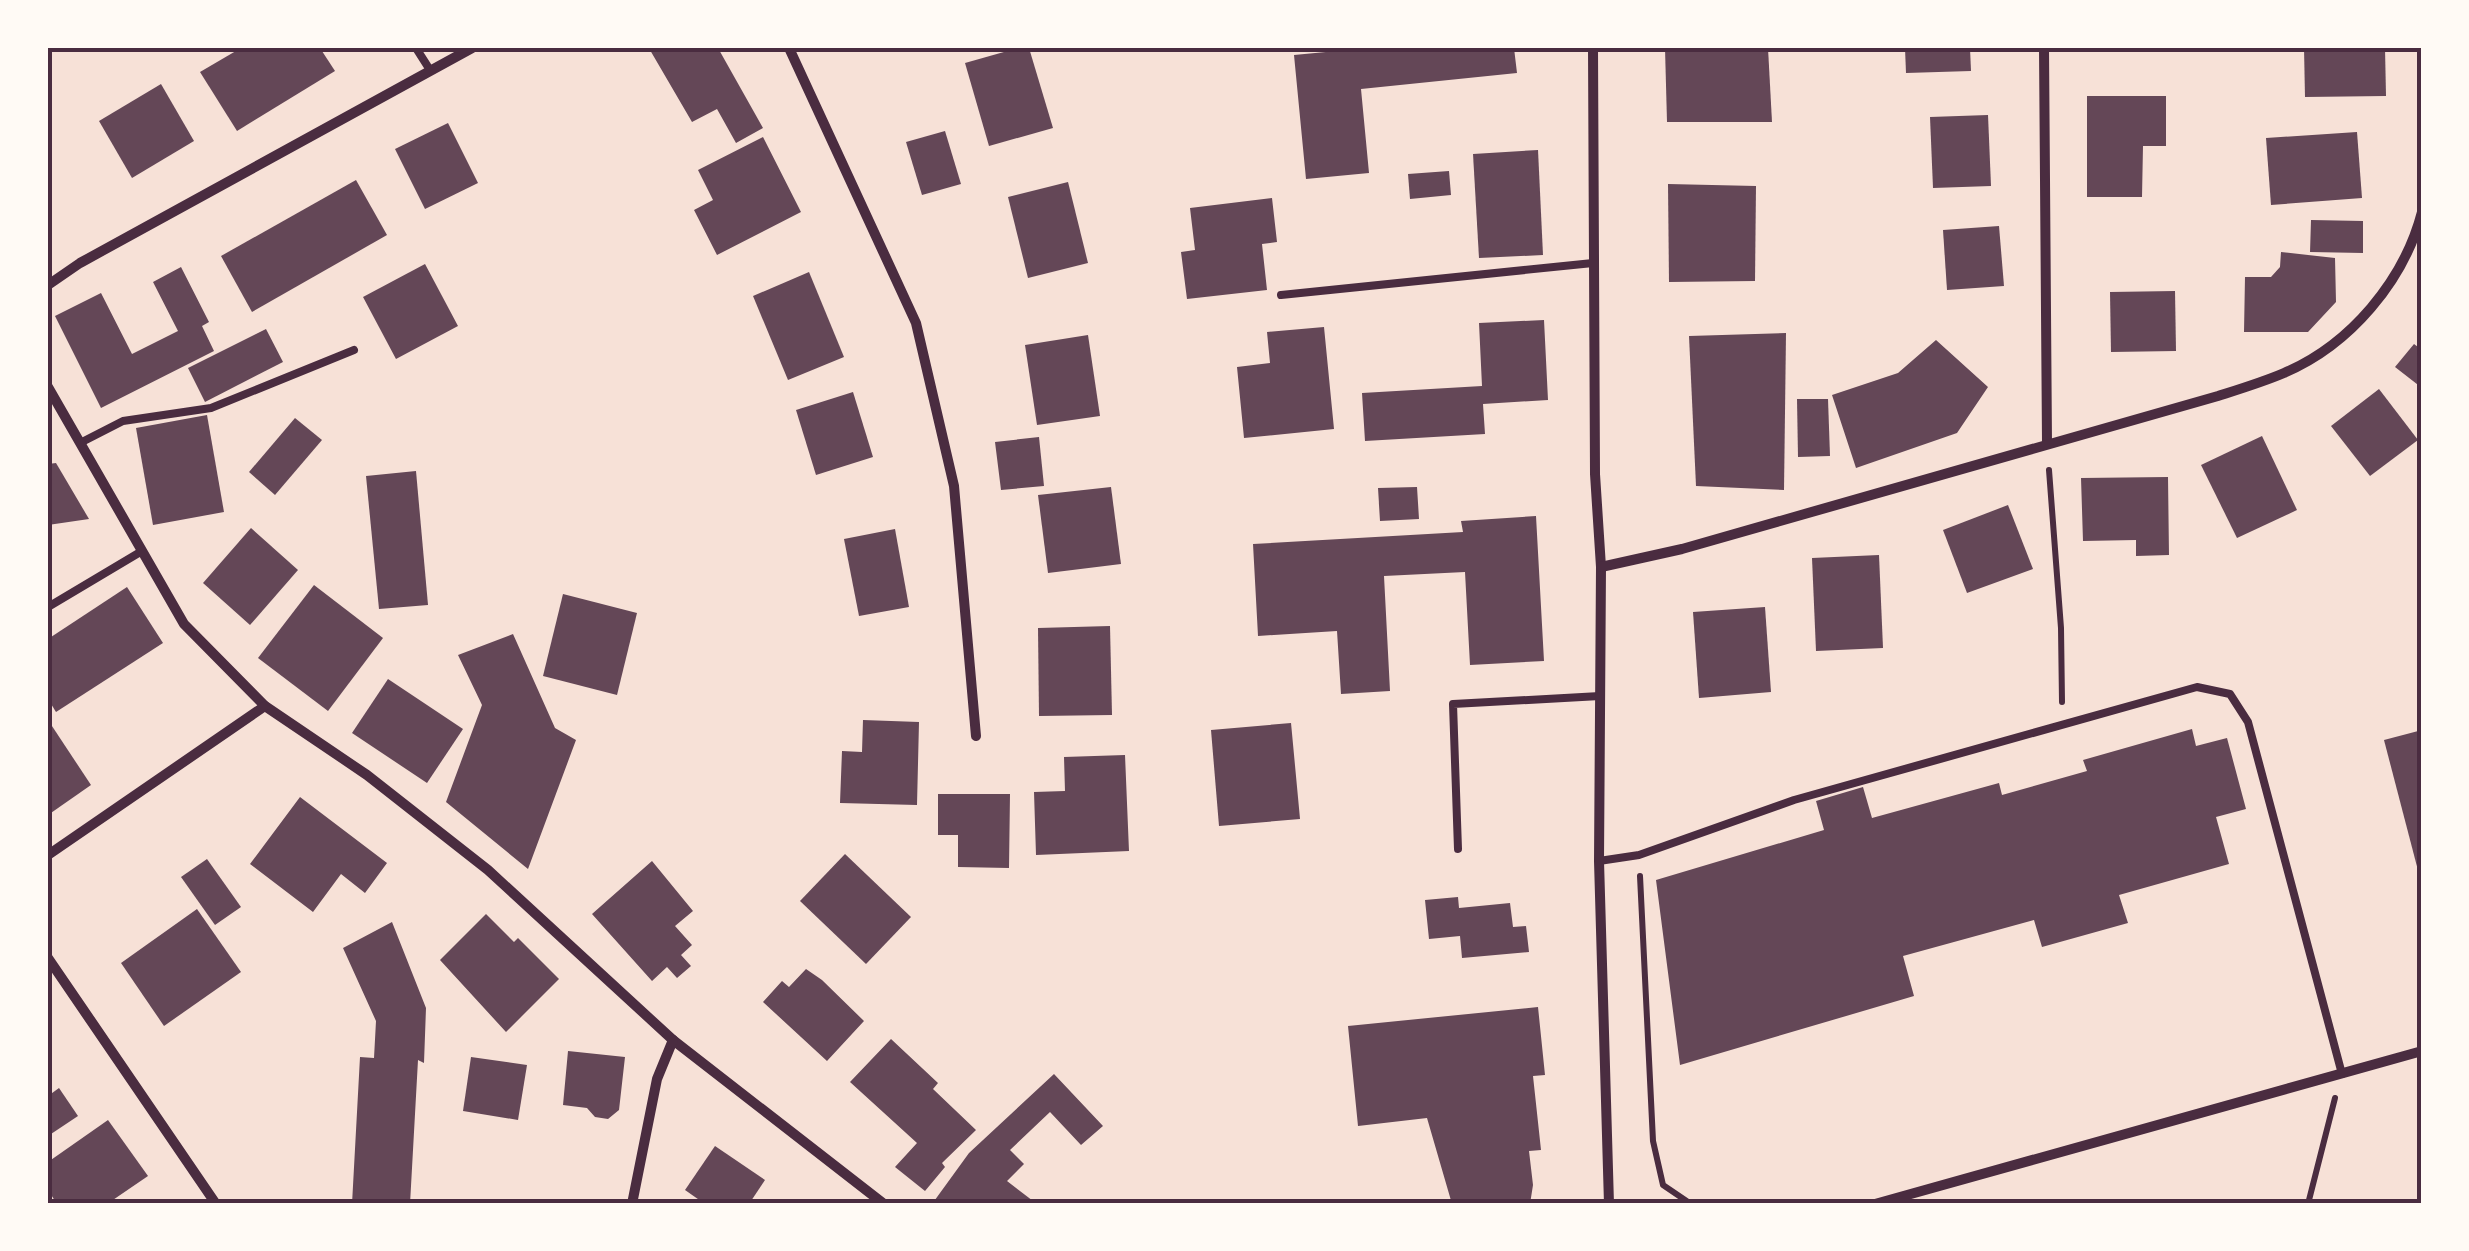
<svg xmlns="http://www.w3.org/2000/svg" width="2469" height="1251" font-family="'Noto Sans',sans-serif">
<rect width="100%" height="100%" fill="#f7e1d7"/>
<g fill="#644757">
<polygon points="241,48 320,48 335,71 237,131 200,72"/>
<polygon points="655,48 718,48 763,128 736,143 717,109 692,122 650,50"/>
<polygon points="1018,48 1029,48 1053,128 989,146 965,63"/>
<polygon points="1368,48 1514,48 1517,73 1361,89 1369,173 1306,179 1294,55"/>
<polygon points="1665,48 1768,48 1772,122 1667,122"/>
<polygon points="1905,48 1970,48 1971,71 1906,73"/>
<polygon points="2304,48 2385,48 2386,96 2305,97"/>
<polygon points="161,84 194,141 132,178 99,121"/>
<polygon points="2087,96 2166,96 2166,146 2143,146 2142,197 2087,197"/>
<polygon points="1988,115 1991,186 1933,188 1930,117"/>
<polygon points="448,123 478,183 425,209 395,149"/>
<polygon points="945,131 961,184 922,195 906,142"/>
<polygon points="2357,132 2362,198 2271,205 2266,138"/>
<polygon points="763,137 801,212 717,255 694,210 713,200 698,170"/>
<polygon points="1538,150 1543,255 1479,258 1473,154"/>
<polygon points="1449,171 1451,195 1410,199 1408,174"/>
<polygon points="356,180 387,235 252,312 221,256"/>
<polygon points="1068,182 1088,263 1028,278 1008,197"/>
<polygon points="1668,184 1756,186 1755,281 1669,282"/>
<polygon points="1272,198 1277,242 1262,244 1267,290 1187,299 1181,252 1195,250 1190,208"/>
<polygon points="2311,220 2363,221 2363,253 2310,252"/>
<polygon points="1999,226 2004,286 1947,290 1943,230"/>
<polygon points="2281,252 2335,258 2336,302 2308,332 2244,332 2245,277 2271,277 2280,267"/>
<polygon points="425,264 458,326 396,359 363,297"/>
<polygon points="181,267 209,322 202,326 214,351 101,408 55,316 101,293 132,354 178,331 153,282"/>
<polygon points="809,272 844,357 788,380 753,296"/>
<polygon points="2175,291 2176,351 2111,352 2110,292"/>
<polygon points="1544,320 1548,400 1483,404 1485,434 1365,441 1362,393 1482,386 1479,323"/>
<polygon points="1324,327 1334,429 1244,438 1237,367 1270,363 1267,332"/>
<polygon points="266,329 283,362 205,402 188,368"/>
<polygon points="1786,333 1784,490 1696,486 1689,336"/>
<polygon points="1088,335 1100,416 1037,425 1025,345"/>
<polygon points="1936,340 1988,387 1957,433 1856,468 1832,395 1898,373"/>
<polygon points="2414,344 2422,350 2422,388 2395,367"/>
<polygon points="2379,389 2418,440 2370,476 2331,426"/>
<polygon points="853,392 873,457 816,475 796,410"/>
<polygon points="1797,399 1828,399 1830,456 1798,457"/>
<polygon points="207,415 224,512 153,525 136,428"/>
<polygon points="295,418 322,440 275,495 249,472"/>
<polygon points="2262,436 2297,510 2237,538 2201,465"/>
<polygon points="1039,437 1044,486 1001,490 995,442"/>
<polygon points="56,463 89,519 48,525 48,464"/>
<polygon points="416,471 428,605 379,609 366,476"/>
<polygon points="2168,477 2169,555 2136,556 2136,540 2083,541 2081,478"/>
<polygon points="1111,487 1121,564 1048,573 1038,495"/>
<polygon points="1417,487 1419,519 1380,521 1378,488"/>
<polygon points="2008,505 2033,569 1967,593 1943,530"/>
<polygon points="1536,516 1544,661 1470,665 1465,572 1384,576 1390,691 1341,694 1337,631 1258,636 1253,544 1463,532 1461,521"/>
<polygon points="251,528 298,570 250,625 203,583"/>
<polygon points="895,529 909,607 859,616 844,539"/>
<polygon points="1879,555 1883,648 1816,651 1812,558"/>
<polygon points="314,585 383,638 328,711 258,658"/>
<polygon points="127,587 163,643 56,712 48,699 48,639"/>
<polygon points="563,594 637,613 617,695 543,676"/>
<polygon points="1765,607 1771,692 1699,698 1693,612"/>
<polygon points="1110,626 1112,715 1039,716 1038,628"/>
<polygon points="513,634 555,728 576,740 528,869 446,802 482,705 458,655"/>
<polygon points="388,679 463,729 427,783 352,733"/>
<polygon points="48,720 91,785 48,815"/>
<polygon points="863,720 919,722 917,805 840,803 842,751 862,752"/>
<polygon points="1291,723 1300,819 1219,826 1211,730"/>
<polygon points="2192,729 2196,746 2227,738 2246,809 2216,817 2229,864 2119,895 2128,923 2042,947 2034,920 1903,956 1914,996 1680,1065 1656,880 1824,830 1816,801 1863,787 1872,818 1999,783 2002,795 2087,771 2083,760"/>
<polygon points="2422,730 2422,877 2420,878 2384,740"/>
<polygon points="1125,755 1129,851 1036,855 1034,792 1065,791 1064,757"/>
<polygon points="938,794 1010,794 1009,868 958,867 958,835 938,835"/>
<polygon points="300,797 387,863 365,893 341,874 313,912 250,864"/>
<polygon points="845,854 911,917 866,964 800,901"/>
<polygon points="207,859 241,907 215,925 181,877"/>
<polygon points="652,861 693,911 675,926 692,945 681,955 691,966 677,978 667,967 652,981 592,914"/>
<polygon points="1458,897 1459,908 1510,903 1513,927 1526,926 1529,952 1462,958 1460,936 1429,939 1425,900"/>
<polygon points="197,909 241,972 164,1026 121,963"/>
<polygon points="486,914 514,942 518,938 559,979 506,1032 440,960"/>
<polygon points="392,922 426,1008 424,1063 418,1060 410,1204 352,1204 360,1057 374,1058 376,1021 343,948"/>
<polygon points="806,969 822,980 864,1021 827,1061 763,1002 782,981 789,987"/>
<polygon points="1538,1007 1545,1075 1533,1076 1541,1150 1529,1151 1533,1185 1530,1204 1452,1204 1427,1118 1358,1126 1348,1026"/>
<polygon points="891,1039 938,1083 933,1089 976,1130 942,1163 945,1167 925,1191 895,1167 917,1143 850,1082"/>
<polygon points="568,1051 625,1057 619,1110 608,1119 595,1117 587,1108 563,1105"/>
<polygon points="471,1057 527,1065 518,1120 463,1111"/>
<polygon points="1054,1074 1103,1126 1081,1145 1050,1112 1010,1150 1024,1164 1007,1181 1037,1204 932,1204 969,1153"/>
<polygon points="59,1088 78,1116 48,1136 48,1096"/>
<polygon points="108,1120 148,1176 107,1204 57,1204 48,1190 48,1162"/>
<polygon points="715,1146 765,1180 749,1204 705,1204 685,1190"/>
</g>
<g fill="none" stroke-linecap="round" stroke-linejoin="round">
<g stroke="#4a2c40" stroke-width="6">
<polyline points="2049,470 2061,628 2062,702"/>
<polyline points="1640,876 1653,1141 1663,1185 1691,1204"/>
<polyline points="1717,1204 1731,1204"/>
<polyline points="2308,1204 2335,1098"/>
</g>
<g stroke="#4a2c40" stroke-width="8">
<polyline points="416,48 430,70"/>
<polyline points="1281,295 1593,263"/>
<polyline points="80,443 123,421 211,408 354,350"/>
<polyline points="48,607 142,551"/>
<polyline points="1458,849 1453,704 1600,696"/>
<polyline points="1599,861 1639,855 1794,800 2197,687 2230,694 2248,722 2342,1074"/>
</g>
<g stroke="#4a2c40" stroke-width="10">
<polyline points="789,48 916,323 954,486 976,736"/>
<polyline points="1593,48 1595,474 1601,567 1599,861 1609,1204"/>
<polyline points="2044,48 2047,443"/>
<polyline points="48,285 80,263 472,48"/>
<polyline points="48,387 184,624 265,706 367,775 488,870 673,1040 884,1204"/>
<path d="M1601 567 1682 549 2218 396C2240 389 2263 382 2284 373 2350 345 2404 281 2422 212"/>
<polyline points="48,855 265,706"/>
<polyline points="48,958 216,1204"/>
<polyline points="632,1204 657,1079 673,1040"/>
<polyline points="1875,1204 2422,1051"/>
</g>
</g>
<rect width="2469" height="1251" fill="none" stroke="#fffaf5" stroke-width="100"/>
<rect x="50" y="50" width="2369" height="1151" fill="none" stroke="#4a2c40" stroke-width="4"/>
</svg>
